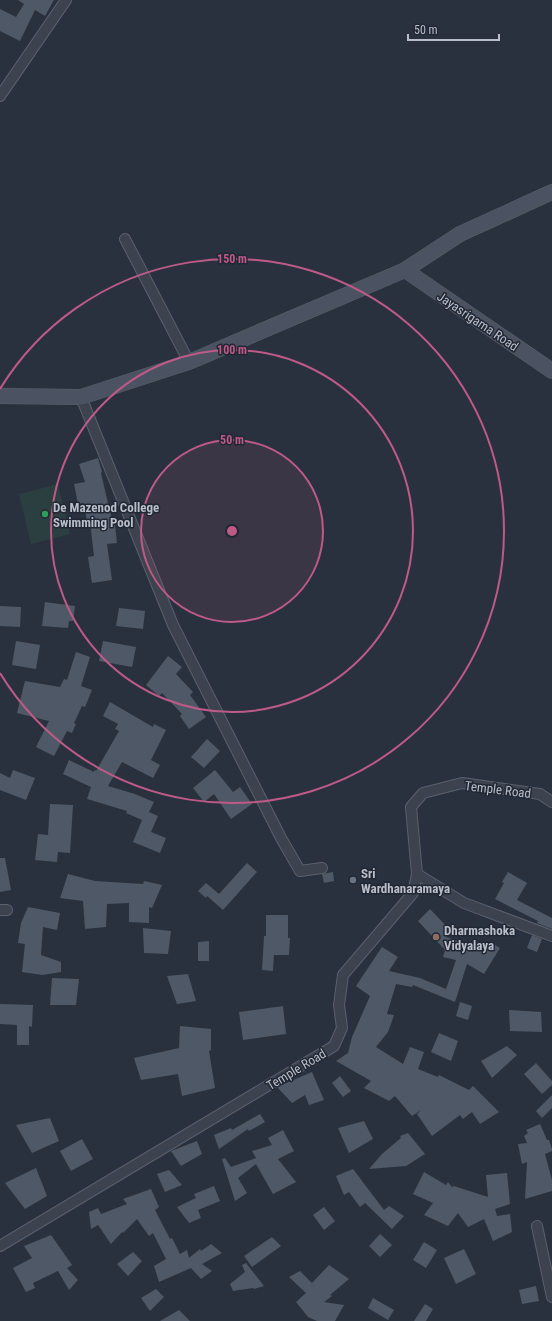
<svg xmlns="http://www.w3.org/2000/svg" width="552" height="1321" font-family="'Roboto Condensed',sans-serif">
<rect width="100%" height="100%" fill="#29313e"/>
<polygon fill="#2b3e40" points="58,484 70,534 31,544 19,494"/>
<g fill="#4f5867">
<polygon points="18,0 54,0 45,16 35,10 20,41 0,31 0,9 16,17 24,4"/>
<polygon points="98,458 102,472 101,473 113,525 115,525 117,543 107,544 112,580 92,583 88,557 94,556 90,522 87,522 84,503 78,504 74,484 85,482 79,464"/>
<polygon points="45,602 75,606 73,621 69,621 68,628 42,626"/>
<polygon points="0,606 21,607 20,627 0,626"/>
<polygon points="119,608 145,611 143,629 116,626"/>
<polygon points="16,641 40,645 36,669 12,665"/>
<polygon points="103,641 136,647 132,667 99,661"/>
<polygon points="76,652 90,657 81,686 92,690 85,707 82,706 74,723 76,724 72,733 67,731 54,756 36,747 49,721 17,713 25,681 60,687 64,679 67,680"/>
<polygon points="168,656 182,667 176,674 193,692 190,695 206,717 189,729 180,716 182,714 162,693 159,696 146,685"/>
<polygon points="110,702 153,727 154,724 166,730 151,760 160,765 153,778 122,762 108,786 135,794 154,802 149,812 158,816 151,832 166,838 160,853 133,842 142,820 126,813 127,811 87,799 91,787 63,774 69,760 94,772 94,770 96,771 119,731 115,729 118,724 103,716"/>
<polygon points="207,739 220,751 204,768 191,757"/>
<polygon points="13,770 35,778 26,800 0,790 0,773 10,778"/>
<polygon points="215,770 233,792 240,787 252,804 231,819 214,794 204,802 193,788"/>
<polygon points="50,804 73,805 70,853 58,852 57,862 35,860 38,834 48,835"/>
<polygon points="0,858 5,858 11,890 0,892"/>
<polygon points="247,863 257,872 223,910 207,896 206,898 198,891 206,883 219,894"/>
<polygon points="333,872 334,881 324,883 322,874"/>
<polygon points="508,872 527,883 517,900 552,918 552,929 537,923 538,921 495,899 504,883 502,882"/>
<polygon points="68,874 95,881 143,884 144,881 162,885 152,908 149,907 149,923 129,922 129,903 107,904 106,927 85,929 83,901 60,898"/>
<polygon points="28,907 60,913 57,930 43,927 41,955 61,962 61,972 42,975 22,972 25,944 18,943 21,923"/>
<polygon points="430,909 452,932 446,937 485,950 490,942 500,948 484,974 467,964 455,1002 413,985 412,987 396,984 387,1014 394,1015 388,1032 376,1047 403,1064 410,1047 424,1052 418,1069 438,1077 439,1075 469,1090 473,1086 499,1112 480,1124 472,1112 463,1119 460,1115 432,1136 417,1114 421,1110 412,1116 395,1096 389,1101 364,1088 371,1081 336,1061 348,1053 352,1037 370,996 356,986 382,947 398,957 389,971 420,978 446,989 456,960 443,957 445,950 418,921"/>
<polygon points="266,915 288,915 288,938 290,938 289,955 274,955 273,971 262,970 264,936 266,936"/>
<polygon points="143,928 171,931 168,954 144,953"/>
<polygon points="532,935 542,939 537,952 527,948"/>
<polygon points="209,941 209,961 198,961 198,942"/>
<polygon points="188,974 196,1001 177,1004 167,976"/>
<polygon points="52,978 79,979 76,1005 50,1005"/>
<polygon points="460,1002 472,1006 468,1020 456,1016"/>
<polygon points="0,1004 33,1005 32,1027 29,1026 29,1045 17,1045 17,1025 0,1024"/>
<polygon points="283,1006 286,1034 243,1040 239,1012"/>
<polygon points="509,1010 541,1012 542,1032 510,1031"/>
<polygon points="180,1026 211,1029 211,1050 209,1051 215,1088 182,1096 178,1074 141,1080 134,1058 179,1048"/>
<polygon points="439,1033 458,1041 451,1061 431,1052"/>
<polygon points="507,1046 517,1055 492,1078 481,1061"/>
<polygon points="536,1063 552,1081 552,1085 542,1094 524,1074"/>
<polygon points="312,1072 324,1100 309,1105 305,1095 292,1103 277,1087"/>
<polygon points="340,1076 351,1091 343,1097 332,1083"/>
<polygon points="552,1095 552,1108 542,1118 536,1111"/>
<polygon points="260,1114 265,1122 249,1131 248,1129 219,1149 214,1135 231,1128 232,1130"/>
<polygon points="50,1118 59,1141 32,1153 16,1125"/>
<polygon points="364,1121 373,1139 349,1153 338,1128"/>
<polygon points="540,1124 547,1140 549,1140 552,1149 552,1151 545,1154 552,1180 552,1191 525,1199 527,1162 522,1164 518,1144 527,1143 524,1136 528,1133 526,1130"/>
<polygon points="283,1130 294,1151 278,1159 296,1182 273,1194 256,1164 238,1178 247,1193 235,1201 222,1159 225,1158 231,1167 256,1158 252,1151 272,1145 268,1138"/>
<polygon points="408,1133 425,1154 406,1166 369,1169 382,1154 401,1138 400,1136"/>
<polygon points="82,1139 93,1159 71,1171 60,1151"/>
<polygon points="197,1141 202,1154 181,1166 171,1151"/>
<polygon points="36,1168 47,1196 25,1209 5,1183"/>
<polygon points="353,1169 384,1210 389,1206 404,1216 392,1229 365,1203 360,1207 349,1192 344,1195 336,1176"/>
<polygon points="169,1170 182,1185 165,1192 157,1174"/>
<polygon points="424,1172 446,1185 448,1182 452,1187 454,1186 488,1197 486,1175 507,1173 510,1204 495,1209 497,1216 510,1214 512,1232 493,1241 484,1219 468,1227 458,1213 448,1226 424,1215 433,1203 413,1194"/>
<polygon points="214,1186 220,1201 198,1210 201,1218 189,1223 177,1207 196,1198 194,1194"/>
<polygon points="151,1189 159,1207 155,1210 170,1239 172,1238 180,1254 187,1250 189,1258 200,1249 201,1251 211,1244 222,1253 202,1264 212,1271 201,1279 191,1268 159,1282 154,1266 166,1259 153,1233 149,1236 137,1219 123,1233 122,1232 111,1244 98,1225 91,1229 89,1212 98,1208 101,1214 127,1204 123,1199"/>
<polygon points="324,1207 335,1221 324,1230 313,1215"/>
<polygon points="380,1234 392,1245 380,1257 369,1246"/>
<polygon points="51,1235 72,1265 67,1268 78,1280 69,1290 58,1271 33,1283 35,1288 26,1292 13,1268 32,1258 24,1246"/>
<polygon points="272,1237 281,1246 252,1267 244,1256"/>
<polygon points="424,1242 437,1250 426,1268 413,1260"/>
<polygon points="464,1249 476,1274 456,1284 444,1258"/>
<polygon points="133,1252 142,1261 128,1276 117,1264"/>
<polygon points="246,1263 264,1286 254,1289 253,1288 233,1291 230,1284 245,1272 242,1265"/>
<polygon points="329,1265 349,1279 330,1295 332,1296 324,1302 344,1305 335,1321 317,1321 308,1317 296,1302 306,1293 289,1277 300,1271 312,1283"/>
<polygon points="536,1286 539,1301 522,1304 519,1290"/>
<polygon points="156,1289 164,1297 150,1311 141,1298"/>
<polygon points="373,1298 394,1310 388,1320 368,1308"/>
<polygon points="425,1304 433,1309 426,1321 414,1321"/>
<polygon points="179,1310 190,1321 160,1321"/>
</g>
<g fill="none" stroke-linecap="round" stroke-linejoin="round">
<defs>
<g id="street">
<polyline points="0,96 66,0"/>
<polyline points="125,239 189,362"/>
<polyline points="81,397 173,625 281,838 300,871 322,868"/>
<polyline points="417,874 464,903 552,936"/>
<polyline points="0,910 7,910"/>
<polyline points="537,1226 552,1297"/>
<polyline points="0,1246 334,1046 342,1028 339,1005 343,975 413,893 417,874 411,807 423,793 462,783 540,794 552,802"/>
</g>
<g id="secondary">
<polyline points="405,270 552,371"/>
<polyline points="0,396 81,397 189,362 405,270 460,234 552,192"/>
</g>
</defs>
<use href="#street" stroke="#5a616c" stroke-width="12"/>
<use href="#secondary" stroke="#5a616c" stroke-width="16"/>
<use href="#street" stroke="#3c434e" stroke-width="10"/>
<use href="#secondary" stroke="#4b5261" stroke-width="15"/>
</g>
<circle cx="232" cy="531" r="91" fill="#be5a87" fill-opacity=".12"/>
<g fill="none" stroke="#be5a87" stroke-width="2">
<circle cx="232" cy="531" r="91"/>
<circle cx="232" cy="531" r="181"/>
<path d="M0 389A272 272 0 1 1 0 673"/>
</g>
<circle fill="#2e9e5b" stroke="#212834" stroke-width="1.5" cx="45" cy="514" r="4"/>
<circle fill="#6b7280" stroke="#212834" stroke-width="1.5" cx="353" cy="880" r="4"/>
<circle fill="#8d6e63" stroke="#212834" stroke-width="1.5" cx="436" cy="937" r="4"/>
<g text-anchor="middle" stroke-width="3" stroke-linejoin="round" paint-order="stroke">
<g font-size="13" fill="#b9bec9" stroke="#212834">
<text transform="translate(478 321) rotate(34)" y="5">Jayasrigama Road</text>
<text transform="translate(498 789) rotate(7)" y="5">Temple Road</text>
<text transform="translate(296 1069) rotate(-31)" y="5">Temple Road</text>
</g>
<g font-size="13" font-weight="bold" fill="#b9bec9" stroke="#212834" text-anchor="start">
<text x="53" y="512">De Mazenod College<tspan x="53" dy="15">Swimming Pool</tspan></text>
<text x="361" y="878">Sri<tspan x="361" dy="15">Wardhanaramaya</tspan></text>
<text x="444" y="935">Dharmashoka<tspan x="444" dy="15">Vidyalaya</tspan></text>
</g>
</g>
<circle cx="232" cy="531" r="6" fill="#be5a87" stroke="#212834" stroke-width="2"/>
<g font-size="12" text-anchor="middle" font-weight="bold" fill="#be5a87" stroke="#212834" stroke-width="3" stroke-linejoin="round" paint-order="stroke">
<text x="232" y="263">150 m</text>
<text x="232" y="354">100 m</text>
<text x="232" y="444">50 m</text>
</g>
<path d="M408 34v6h91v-6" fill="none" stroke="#b9bec9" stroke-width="2"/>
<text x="414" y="34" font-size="12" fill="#b9bec9" stroke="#212834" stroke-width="3" paint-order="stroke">50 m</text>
</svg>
